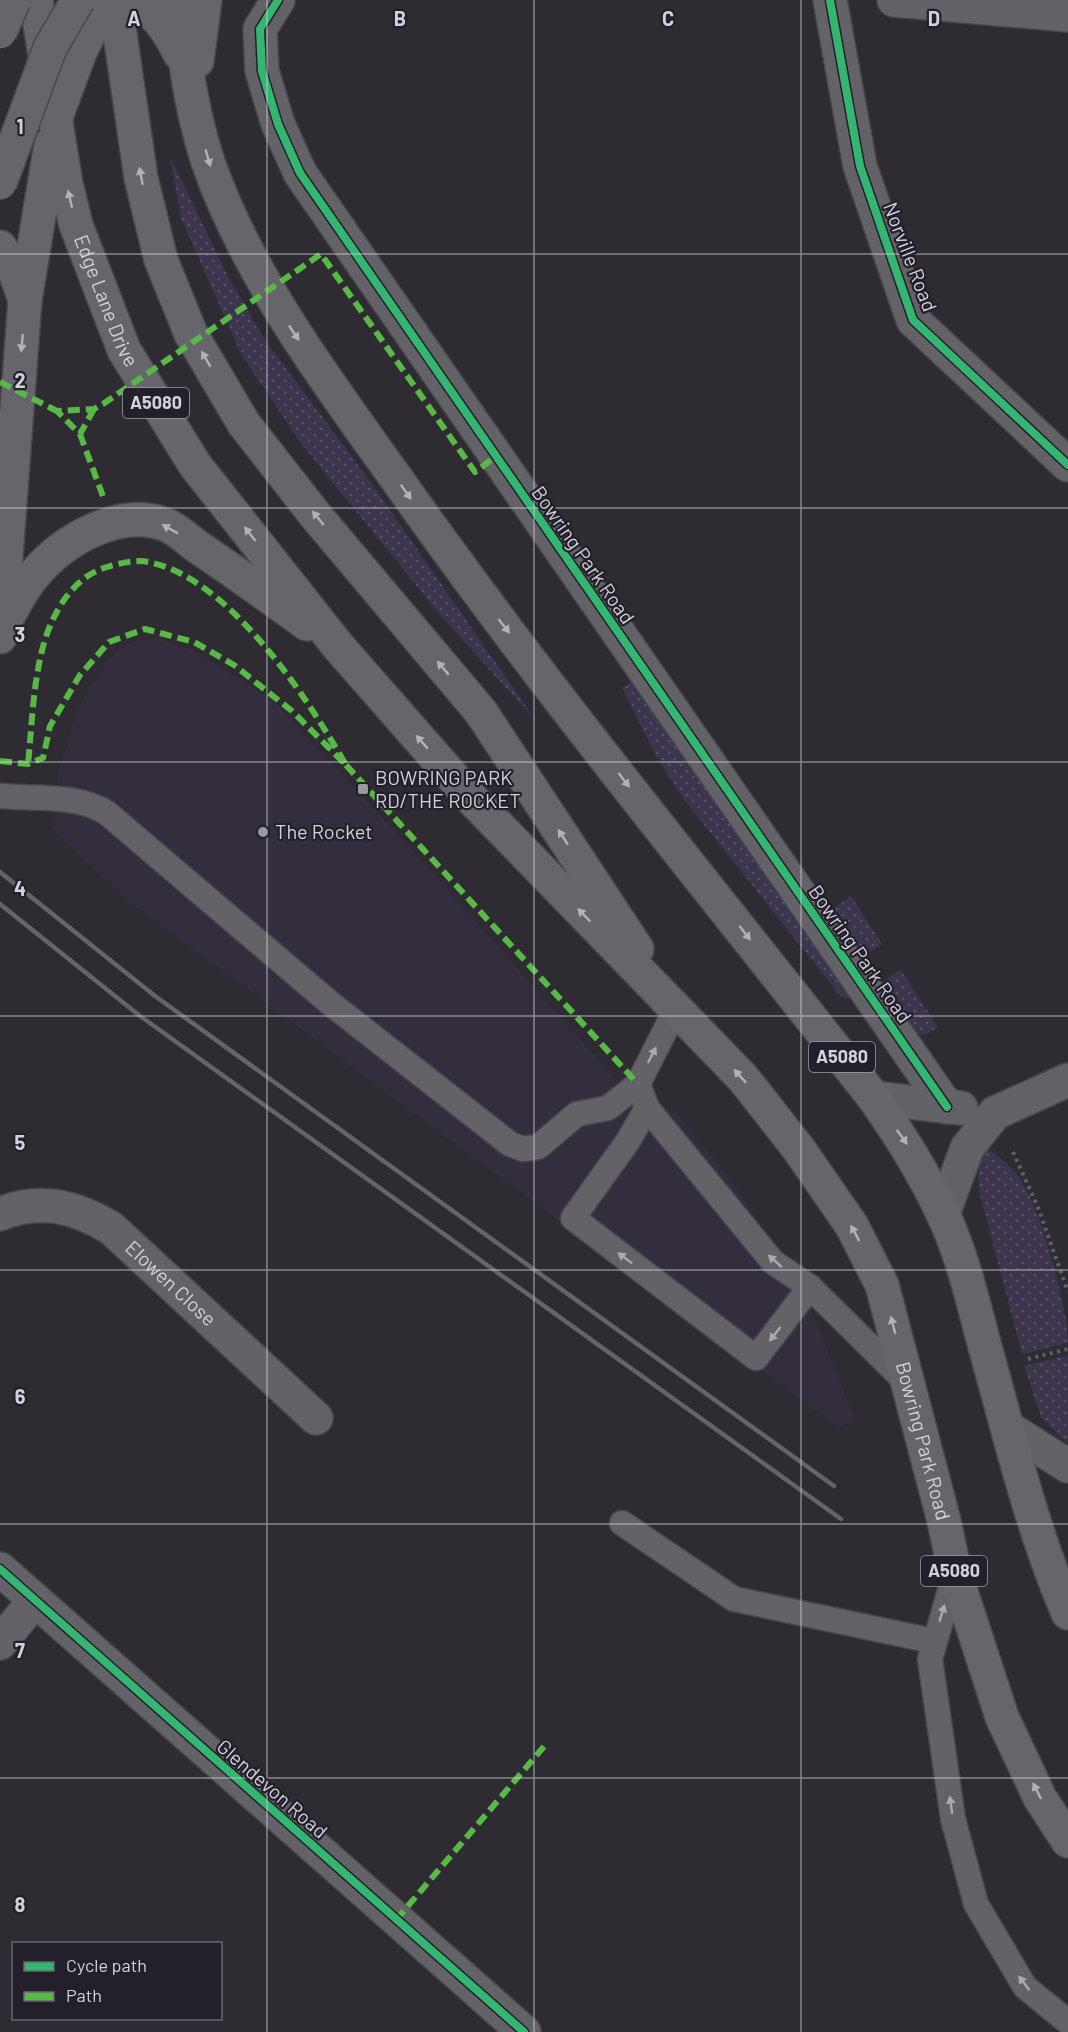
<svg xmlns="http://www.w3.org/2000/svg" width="1068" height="2032" font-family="Barlow,sans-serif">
<defs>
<pattern id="green-dots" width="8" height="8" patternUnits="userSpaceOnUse" patternTransform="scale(1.5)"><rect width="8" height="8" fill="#3d344d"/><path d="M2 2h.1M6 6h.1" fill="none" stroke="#585066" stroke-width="1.8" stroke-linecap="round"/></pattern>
</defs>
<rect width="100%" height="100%" fill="#2e2c32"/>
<polygon fill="#332d3e" points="157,638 192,650 272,699 414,852 616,1079 638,1100 675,1112 722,1168 780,1252 816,1321 856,1422 838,1427 551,1215 123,897 52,828 59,770 82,699 110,657 133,641"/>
<g fill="url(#green-dots)">
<polygon points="170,157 229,278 263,337 372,484 536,721 441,616 299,441 241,354 181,218"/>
<polygon points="633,681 852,999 841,997 682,797 656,756 622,688"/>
<polygon points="851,896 882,944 861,958 830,911"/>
<polygon points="900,969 938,1027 925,1035 916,1033 881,984"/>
<path d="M986 1147C998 1156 1011 1166 1020 1179 1040 1208 1068 1307 1068 1343L1022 1354 981 1198C977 1177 977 1166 986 1147Z"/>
<polygon points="1068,1355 1068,1444 1041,1417 1024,1366"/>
</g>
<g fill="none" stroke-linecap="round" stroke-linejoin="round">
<defs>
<g id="service">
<path d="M0 796C34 799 78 794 107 813L330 1003 510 1144 523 1149 538 1147 577 1114 608 1108 638 1084"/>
<polyline points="676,1009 638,1084 647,1108 773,1262 810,1287 908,1384"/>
<polyline points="647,1108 628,1141 573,1218 756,1358 810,1287"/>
<polyline points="622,1523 734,1599 933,1641"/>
<polyline points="955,1573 930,1659 953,1819 976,1904 1025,1987 1068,2022"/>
</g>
<g id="minor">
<polyline points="278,0 260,29 262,71 278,124 300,173 947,1107"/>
<polyline points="830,0 860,166 913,320 1068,465"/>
<polyline points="894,0 1068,15"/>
<polyline points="874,1098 961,1108"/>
<path id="s1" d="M0 1214C40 1197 76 1207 111 1228L316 1418"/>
<polyline points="943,1214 967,1148 995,1113 1068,1080"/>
<polyline points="1008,1428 1068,1466"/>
<polyline points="0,1569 524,2032"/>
<polyline points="0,1643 34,1601"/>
</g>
<g id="trunk">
<path id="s2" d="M36 0 66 184 76 225 124 350 195 465 338 646 473 800 743 1078 798 1148 852 1226 882 1285 944 1521 955 1573 1002 1717 1040 1798 1068 1841"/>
<polyline points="115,0 141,178 161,260 191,334 244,424 316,516 481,712 637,949"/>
<path d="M137 0C158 15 169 32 180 54"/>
<path d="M178 0C185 61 192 123 215 181 259 293 332 388 401 485 550 696 715 895 874 1098 900 1135 923 1171 942 1212 962 1253 973 1302 985 1347 1010 1436 1031 1527 1068 1613"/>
<polyline points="197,61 205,0"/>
<polyline points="56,117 80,52 106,0"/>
<polyline points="0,247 14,269 25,300"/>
<path d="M5 622C14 605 22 589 34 575 63 540 118 508 164 524 176 528 188 540 198 547 235 572 271 598 307 624"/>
<polyline points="0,637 25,300 51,144"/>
</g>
</defs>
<use href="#service" stroke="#49474c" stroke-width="27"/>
<use href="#minor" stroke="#49474c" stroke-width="36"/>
<use href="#trunk" stroke="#49474c" stroke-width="36"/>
<g stroke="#626065" stroke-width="4" stroke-dasharray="3 4.5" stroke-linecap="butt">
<polyline points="1013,1152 1037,1205 1068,1292"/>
<polyline points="1028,1359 1068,1349"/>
</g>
<use href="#service" stroke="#636266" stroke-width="24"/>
<use href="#minor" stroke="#636266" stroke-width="33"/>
<use href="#trunk" stroke="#67656c" stroke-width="33"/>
<g stroke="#656369" stroke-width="4.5">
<polyline points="0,872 155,996 834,1486"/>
<polyline points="0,904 140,1016 841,1519"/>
</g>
<defs>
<g id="trunk-bridge">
<polyline points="0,32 14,0"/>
<polyline points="0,183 50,48 78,0"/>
</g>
</defs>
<use href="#trunk-bridge" stroke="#49474c" stroke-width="36" stroke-linecap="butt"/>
<use href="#trunk-bridge" stroke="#67656c" stroke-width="33"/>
<g stroke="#58b947" stroke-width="6" stroke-dasharray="12 6" stroke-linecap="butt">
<polyline points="0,382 57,411"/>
<polyline points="94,409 80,434 57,411 94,409 103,404 321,254 475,472 495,457"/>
<polyline points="80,434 104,499"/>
<path d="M0 761 28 764 43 758 50 726 80 675 109 642 145 629 194 642 234 665 292 711 346 765C308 699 229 577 148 562 135 559 116 564 104 568 73 578 53 612 44 643 33 682 32 724 28 764"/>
<polyline points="346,765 638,1084"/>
<polyline points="396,1920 547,1743"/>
</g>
<defs>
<g id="cycleway">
<polyline points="278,0 260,29 262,71 278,124 300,173 947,1107"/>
<polyline points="830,0 860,166 913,320 1068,465"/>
<polyline points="0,1569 524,2032"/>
</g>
</defs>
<use href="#cycleway" stroke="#231f2b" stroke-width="11"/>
<use href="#cycleway" stroke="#33b770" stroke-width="8"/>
</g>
<defs><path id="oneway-solid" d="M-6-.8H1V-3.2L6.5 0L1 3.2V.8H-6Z" transform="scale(1.5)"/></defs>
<g fill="#b3b1b9">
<use href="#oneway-solid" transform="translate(208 158) rotate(74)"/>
<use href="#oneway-solid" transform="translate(141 176) rotate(-101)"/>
<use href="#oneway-solid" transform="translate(70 199) rotate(-103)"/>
<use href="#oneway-solid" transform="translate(294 333) rotate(56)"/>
<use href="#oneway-solid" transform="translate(22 343) rotate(95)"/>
<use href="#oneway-solid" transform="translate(206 359) rotate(-120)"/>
<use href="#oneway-solid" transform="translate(406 492) rotate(55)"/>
<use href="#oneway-solid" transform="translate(318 518) rotate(-129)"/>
<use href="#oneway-solid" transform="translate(170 529) rotate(-151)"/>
<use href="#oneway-solid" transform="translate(250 534) rotate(-128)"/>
<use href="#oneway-solid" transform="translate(504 626) rotate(52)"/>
<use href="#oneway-solid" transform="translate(443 668) rotate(-130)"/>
<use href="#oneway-solid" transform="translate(422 742) rotate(-131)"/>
<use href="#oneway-solid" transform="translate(624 780) rotate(52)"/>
<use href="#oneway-solid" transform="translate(563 837) rotate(-123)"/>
<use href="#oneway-solid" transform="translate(584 915) rotate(-134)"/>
<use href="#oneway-solid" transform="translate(745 933) rotate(52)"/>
<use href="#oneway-solid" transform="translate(740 1076) rotate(-132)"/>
<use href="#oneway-solid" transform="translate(902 1137) rotate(54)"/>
<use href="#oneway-solid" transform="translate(855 1233) rotate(-118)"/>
<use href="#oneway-solid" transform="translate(893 1325) rotate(-105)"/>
<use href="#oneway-solid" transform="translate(1037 1791) rotate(-117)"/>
</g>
<g fill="#acaab1">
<use href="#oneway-solid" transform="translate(652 1055) rotate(-63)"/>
<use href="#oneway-solid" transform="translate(625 1258) rotate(-143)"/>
<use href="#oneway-solid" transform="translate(775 1261) rotate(-138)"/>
<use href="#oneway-solid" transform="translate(775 1334) rotate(128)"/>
<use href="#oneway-solid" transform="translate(942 1613) rotate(-73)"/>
<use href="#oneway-solid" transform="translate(951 1805) rotate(-98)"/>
<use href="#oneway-solid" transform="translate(1024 1983) rotate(-127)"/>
</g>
<path fill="none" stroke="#d4d1da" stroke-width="1.5" stroke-opacity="0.55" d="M267 0V2032M534 0V2032M801 0V2032M0 254H1068M0 508H1068M0 762H1068M0 1016H1068M0 1270H1068M0 1524H1068M0 1778H1068"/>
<g fill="#9a979f" stroke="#231f2b" stroke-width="2">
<rect x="357" y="783" width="12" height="12" rx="3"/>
<circle cx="263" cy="832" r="6"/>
</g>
<g text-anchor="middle" stroke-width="4.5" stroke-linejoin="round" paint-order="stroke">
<g fill="#231f2b" stroke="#9f9ca6" stroke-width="1.5">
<rect x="123" y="388" width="66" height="30" rx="4.5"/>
<rect x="809" y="1042" width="66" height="30" rx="4.5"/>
<rect x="921" y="1556" width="66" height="30" rx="4.5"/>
</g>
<g font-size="18" font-weight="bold" fill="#d4d1da">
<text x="156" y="409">A5080</text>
<text x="842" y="1063">A5080</text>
<text x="954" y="1577">A5080</text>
</g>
<g font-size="20" fill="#d4d1da" stroke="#231f2b">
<text transform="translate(910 257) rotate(69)" y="7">Norville Road</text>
<text dy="7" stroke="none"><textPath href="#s2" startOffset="310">Edge Lane Drive</textPath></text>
<text transform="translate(583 555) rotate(55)" y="7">Bowring Park Road</text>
<text transform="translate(860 954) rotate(55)" y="7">Bowring Park Road</text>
<text dy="7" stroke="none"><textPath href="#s1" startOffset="198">Elowen Close</textPath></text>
<text dy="7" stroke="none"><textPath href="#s2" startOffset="1732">Bowring Park Road</textPath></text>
<text transform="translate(272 1789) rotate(41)" y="7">Glendevon Road</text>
</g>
<g font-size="20" fill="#d4d1da" stroke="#231f2b" text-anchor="start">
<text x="375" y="785">BOWRING PARK<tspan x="375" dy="23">RD/THE ROCKET</tspan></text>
<text x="275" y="839">The Rocket</text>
</g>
</g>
<g font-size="20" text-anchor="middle" font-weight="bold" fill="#d4d1da" stroke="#231f2b" stroke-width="4.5" stroke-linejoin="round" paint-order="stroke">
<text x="134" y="26">A</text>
<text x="400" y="26">B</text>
<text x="668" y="26">C</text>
<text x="934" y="26">D</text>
<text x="20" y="134">1</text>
<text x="20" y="388">2</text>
<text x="20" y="642">3</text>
<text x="20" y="896">4</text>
<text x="20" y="1150">5</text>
<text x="20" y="1404">6</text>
<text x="20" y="1658">7</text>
<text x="20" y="1912">8</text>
</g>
<rect x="12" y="1942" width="210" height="78" fill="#231f2b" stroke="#6a6671" stroke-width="1.5"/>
<rect x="24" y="1962" width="30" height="9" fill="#33b770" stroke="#6a6671" stroke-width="1.5"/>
<text x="66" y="1972" font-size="18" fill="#d4d1da">Cycle path</text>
<rect x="24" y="1992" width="30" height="9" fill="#58b947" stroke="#6a6671" stroke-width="1.5"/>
<text x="66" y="2002" font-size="18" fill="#d4d1da">Path</text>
</svg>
